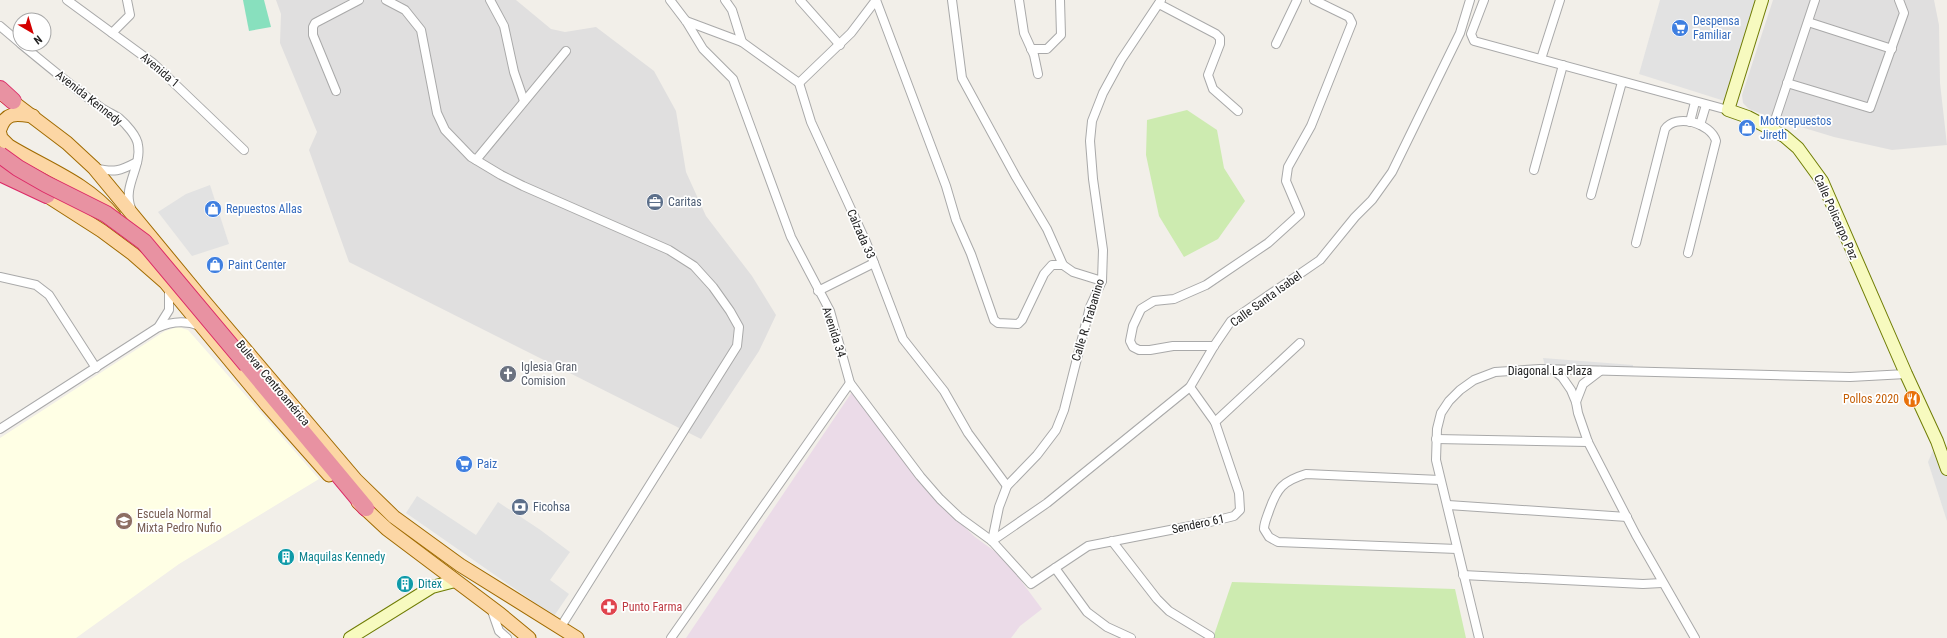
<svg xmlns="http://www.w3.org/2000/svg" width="1947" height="638" font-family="'Roboto Condensed',sans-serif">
<rect width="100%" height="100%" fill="#f2efe9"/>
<g fill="#e0dfdf">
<polygon points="276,0 516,0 551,29 565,32 596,27 654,71 676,111 686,172 706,216 752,276 776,315 759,351 701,439 349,262 309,150 317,132 280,43 281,14"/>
<polygon points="1773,0 1934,0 1939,25 1940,83 1947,145 1892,150 1834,137 1775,119 1749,109 1743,103 1742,95"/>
</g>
<polygon fill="#ebdbe8" points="852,392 934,497 975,537 1004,558 1042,609 1020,626 1011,638 686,638"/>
<polygon fill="#ffffe5" points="178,327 188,330 319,479 179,564 76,638 0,638 0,438 165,331"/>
<g fill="#cdebb0">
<polygon points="1187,110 1217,130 1224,168 1245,201 1218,239 1184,257 1159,216 1146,155 1147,120"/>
<polygon points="1232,582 1455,589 1466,638 1213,638"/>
</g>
<polygon fill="#88e0be" points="243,0 264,0 271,27 249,31"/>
<g fill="#e2e2e2">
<polygon points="1660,0 1762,0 1731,103 1639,74"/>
<polygon points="210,185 229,244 192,256 158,212 186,194"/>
<polygon points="1543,358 1633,365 1633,370 1545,366"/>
<polygon points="1937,441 1947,469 1947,521 1928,462"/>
<polygon points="417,496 476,535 498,502 539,529 570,552 550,580 569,594 554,616 406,513"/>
</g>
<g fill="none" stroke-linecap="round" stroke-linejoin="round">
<defs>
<g id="street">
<polyline points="67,0 153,63 244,150"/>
<polyline points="386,0 405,10 421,30 437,113 445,130 471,157 501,175 523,186 669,250 694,266 713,287 730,311 739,327 737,346 560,628"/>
<polyline points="490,0 504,26 514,72 524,101"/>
<polyline points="670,0 686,21 703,49 733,79 791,237 830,311 850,383 920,476 940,499 959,517 992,541 1031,584 1088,546 1206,523 1234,516 1240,510 1239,493 1215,422 1190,387"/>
<polyline points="725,0 732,10 742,42"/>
<polyline points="800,0 840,45"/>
<polyline points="876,0 946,186 956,220 971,254 994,320 998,323 1018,324 1022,320 1044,274 1052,265 1063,265"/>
<polyline points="952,0 962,78 1016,177 1047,229 1063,265 1073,272 1102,281"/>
<polyline points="1019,0 1024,33 1034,55 1038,74"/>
<polyline points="1484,0 1471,34 1474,41 1728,110"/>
<polyline points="1159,4 1216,34 1220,38 1220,44 1208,75 1213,89 1238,111"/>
<polyline points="686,21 742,42 799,83 811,122 866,242 903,339 944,391 968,433 1007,486"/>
<polyline points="1808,22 1892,49"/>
<polyline points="0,26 20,43"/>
<polyline points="112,33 130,15 127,0"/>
<path d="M21 44C48 66 75 89 103 109 108 112 114 115 119 118 126 124 137 136 138 145 142 167 122 187 131 208"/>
<polyline points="1276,44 1297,0"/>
<polyline points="1031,49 1047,49 1061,35 1060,0"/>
<polyline points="1541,59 1560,0"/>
<polyline points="799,83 851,33 876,0"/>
<polyline points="1787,83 1870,108 1904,13 1899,0"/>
<polyline points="336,91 313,35 313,27 315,23 359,0"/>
<polyline points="1690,122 1695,102"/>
<polyline points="1700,125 1706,105"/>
<polyline points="1772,129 1815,0"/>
<polyline points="476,160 566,51"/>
<path d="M95 168C114 173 120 171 137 162"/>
<polyline points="1534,170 1563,65"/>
<polyline points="1591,195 1622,82"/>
<path d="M1636 243 1665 129C1676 113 1711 123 1716 141L1688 253"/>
<polyline points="0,277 36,285 49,295 96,368"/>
<polyline points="818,291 874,263"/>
<polyline points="159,326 169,310 169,287"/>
<polyline points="1214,346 1173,346 1150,350 1139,350 1133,347 1130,341 1133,326 1141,309 1154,301 1174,299 1206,285 1268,243 1300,214 1286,181 1288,167 1311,126 1352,23 1349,17 1314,0"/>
<polyline points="1552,369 1562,377 1571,390 1576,402 1578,413 1588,442 1636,535 1695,638"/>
<polyline points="1576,402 1583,384 1600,371"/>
<polyline points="1215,422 1300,343"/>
<path d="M0 429 157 328C172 321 185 320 200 326"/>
<polyline points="1436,439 1588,442"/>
<path d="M1440 480 1306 474C1283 481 1277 488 1269 511 1267 517 1264 523 1264 529L1269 537 1278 542 1457 549"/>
<polyline points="1448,505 1627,517"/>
<polyline points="992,541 1047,503 1190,387 1214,346 1231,321 1320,260 1355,217 1372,200 1392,172 1460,33 1470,0"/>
<polyline points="992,541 999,507 1007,486 1037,455 1056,430 1064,410 1090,307 1102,281 1103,250 1093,179 1090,141 1092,121 1103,93 1121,60 1161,0"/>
<polyline points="1112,541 1157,599 1169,611 1210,636"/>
<polyline points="1055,568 1087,612 1107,627 1131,638"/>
<polyline points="1463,575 1643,584 1662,583"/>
<polyline points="491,608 499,631 507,638"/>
<polyline points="671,638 850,383"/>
<polyline points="1479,638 1436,460 1437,429 1441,413 1449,401 1460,390 1474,380 1495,372 1540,369 1850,377 1906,374"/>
</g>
<g id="secondary">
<polyline points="1762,0 1728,110 1748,117 1784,136 1798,148 1822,181 1906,374 1937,441 1947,469"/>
<polyline points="350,638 432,587 455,581"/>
</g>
<g id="primary">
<polyline points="5,96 67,143 94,168 203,300 356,480 394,517 460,565 577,638"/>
<path d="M0 129C6 111 17 114 33 116"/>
<path d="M0 134 1 138 9 146C45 168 87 183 114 216"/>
<polyline points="38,190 102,231 133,254 165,282 267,405 329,475"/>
<polyline points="358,502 387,529 500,614 529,638"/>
</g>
<g id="highway">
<polyline points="0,89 13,101"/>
<polyline points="0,173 47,195"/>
<polyline points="247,365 366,508"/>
</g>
</defs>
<use href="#street" stroke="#a9a9a9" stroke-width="10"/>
<use href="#secondary" stroke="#707d05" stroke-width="14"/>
<use href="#primary" stroke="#a06b00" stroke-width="15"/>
<use href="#highway" stroke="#dc2a67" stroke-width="18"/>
<use href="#street" stroke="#fff" stroke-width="8"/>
<use href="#secondary" stroke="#f7fabf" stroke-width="12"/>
<use href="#primary" stroke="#fcd6a4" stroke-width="13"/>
<use href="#highway" stroke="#e892a2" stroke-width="16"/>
<defs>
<polyline id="highway-bridge" points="0,155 18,168 46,184 106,214 144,242 247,365"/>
</defs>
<use href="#highway-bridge" stroke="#dc2a67" stroke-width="18" stroke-linecap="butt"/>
<use href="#highway-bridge" stroke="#e892a2" stroke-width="16"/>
</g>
<defs>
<symbol id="supermarket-disc" viewBox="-11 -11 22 22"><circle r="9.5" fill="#3f7fe0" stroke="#fff"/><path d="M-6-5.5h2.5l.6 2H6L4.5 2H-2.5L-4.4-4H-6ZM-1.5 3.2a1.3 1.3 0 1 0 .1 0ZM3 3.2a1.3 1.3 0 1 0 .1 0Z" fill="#fff"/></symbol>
<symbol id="shop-disc" viewBox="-11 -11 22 22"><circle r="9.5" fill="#3f7fe0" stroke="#fff"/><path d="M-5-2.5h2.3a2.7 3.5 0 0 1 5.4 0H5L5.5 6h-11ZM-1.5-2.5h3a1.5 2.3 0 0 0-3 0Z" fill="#fff"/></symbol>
<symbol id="office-disc" viewBox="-11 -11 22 22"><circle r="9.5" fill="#5c6f8a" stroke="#fff"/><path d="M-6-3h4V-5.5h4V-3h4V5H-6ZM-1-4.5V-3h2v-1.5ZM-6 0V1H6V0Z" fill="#fff"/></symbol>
<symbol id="church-disc" viewBox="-11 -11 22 22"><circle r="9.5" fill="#6b7280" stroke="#fff"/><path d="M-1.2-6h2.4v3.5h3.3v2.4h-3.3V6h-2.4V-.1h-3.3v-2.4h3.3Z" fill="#fff"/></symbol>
<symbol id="restaurant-disc" viewBox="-11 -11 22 22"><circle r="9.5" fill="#e8710a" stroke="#fff"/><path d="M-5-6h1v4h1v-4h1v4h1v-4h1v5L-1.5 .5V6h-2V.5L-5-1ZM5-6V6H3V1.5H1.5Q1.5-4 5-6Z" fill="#fff"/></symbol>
<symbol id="bank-disc" viewBox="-11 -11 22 22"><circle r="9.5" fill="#5c6f8a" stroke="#fff"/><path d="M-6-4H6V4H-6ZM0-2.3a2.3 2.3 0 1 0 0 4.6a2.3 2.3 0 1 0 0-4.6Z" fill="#fff"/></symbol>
<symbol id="school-disc" viewBox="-11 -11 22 22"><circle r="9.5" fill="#8d6e63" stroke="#fff"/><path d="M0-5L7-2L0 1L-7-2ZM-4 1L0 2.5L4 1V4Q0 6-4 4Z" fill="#fff"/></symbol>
<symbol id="building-disc" viewBox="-11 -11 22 22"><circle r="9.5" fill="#0f9aa8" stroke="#fff"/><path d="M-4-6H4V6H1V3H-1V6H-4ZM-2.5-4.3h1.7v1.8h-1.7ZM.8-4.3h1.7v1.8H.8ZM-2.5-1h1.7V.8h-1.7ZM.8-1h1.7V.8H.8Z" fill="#fff"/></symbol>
<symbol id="pharmacy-disc" viewBox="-11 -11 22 22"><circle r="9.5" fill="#e0444e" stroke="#fff"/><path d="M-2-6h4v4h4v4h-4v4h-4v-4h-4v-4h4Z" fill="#fff"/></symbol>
</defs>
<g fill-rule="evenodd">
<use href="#supermarket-disc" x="1670" y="18" width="20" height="20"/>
<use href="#shop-disc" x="1737" y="118" width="20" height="20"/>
<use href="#office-disc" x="645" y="192" width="20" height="20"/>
<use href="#shop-disc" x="203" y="199" width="20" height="20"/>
<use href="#shop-disc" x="205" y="255" width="20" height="20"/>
<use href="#church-disc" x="498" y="364" width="20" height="20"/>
<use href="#restaurant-disc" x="1902" y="389" width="20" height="20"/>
<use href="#supermarket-disc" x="454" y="454" width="20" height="20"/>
<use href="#bank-disc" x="510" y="497" width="20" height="20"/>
<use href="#school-disc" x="114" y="511" width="20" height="20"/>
<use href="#building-disc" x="276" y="547" width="20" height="20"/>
<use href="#building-disc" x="395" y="574" width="20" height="20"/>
<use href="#pharmacy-disc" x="599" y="597" width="20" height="20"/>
</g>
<g text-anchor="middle" stroke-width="3.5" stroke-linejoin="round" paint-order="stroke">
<g font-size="12" fill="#366cbe" stroke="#fff" text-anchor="start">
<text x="1693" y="25">Despensa<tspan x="1693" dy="14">Familiar</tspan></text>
<text x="1760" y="125">Motorepuestos<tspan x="1760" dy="14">Jireth</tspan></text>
<text x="226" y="213">Repuestos Allas</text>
<text x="228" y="269">Paint Center</text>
<text x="477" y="468">Paiz</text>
</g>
<g font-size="12" fill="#222" stroke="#fff">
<text transform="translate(160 70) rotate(40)" y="4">Avenida 1</text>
<text transform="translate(89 98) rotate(38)" y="4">Avenida Kennedy</text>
<text transform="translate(1836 217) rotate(66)" y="4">Calle Policarpo Paz</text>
<text transform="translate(861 234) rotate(66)" y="4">Calzada 33</text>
<text transform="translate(1266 299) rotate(-36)" y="4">Calle Santa Isabel</text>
<text transform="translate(1088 320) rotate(-73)" y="4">Calle R. Trabanino</text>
<text transform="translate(834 332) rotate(72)" y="4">Avenida 34</text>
<text x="1550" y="375">Diagonal La Plaza</text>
<text transform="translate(273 383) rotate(50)" y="4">Bulevar Centroamérica</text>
<text transform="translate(1198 524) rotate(-12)" y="4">Sendero 61</text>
</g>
<g font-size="12" fill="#4e5e75" stroke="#fff" text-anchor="start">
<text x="668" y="206">Caritas</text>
<text x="533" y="511">Ficohsa</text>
</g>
<g font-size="12" fill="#5b616d" stroke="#fff" text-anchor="start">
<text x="521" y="371">Iglesia Gran<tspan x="521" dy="14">Comision</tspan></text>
</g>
<g font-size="12" fill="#c56008" stroke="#fff" text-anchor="end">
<text x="1899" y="403">Pollos 2020</text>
</g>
<g font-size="12" fill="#785e54" stroke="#fff" text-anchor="start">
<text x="137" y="518">Escuela Normal<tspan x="137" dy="14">Mixta Pedro Nufio</tspan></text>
</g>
<g font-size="12" fill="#0d838f" stroke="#fff" text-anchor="start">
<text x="299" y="561">Maquilas Kennedy</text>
<text x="418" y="588">Ditex</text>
</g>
<g font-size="12" fill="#be3a42" stroke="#fff" text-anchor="start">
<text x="622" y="611">Punto Farma</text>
</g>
</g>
<g transform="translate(32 32) rotate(142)"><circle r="19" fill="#ffffff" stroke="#a7a7a7"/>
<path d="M0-3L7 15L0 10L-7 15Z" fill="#d40000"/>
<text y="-6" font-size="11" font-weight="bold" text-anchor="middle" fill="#222222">N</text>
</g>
</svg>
